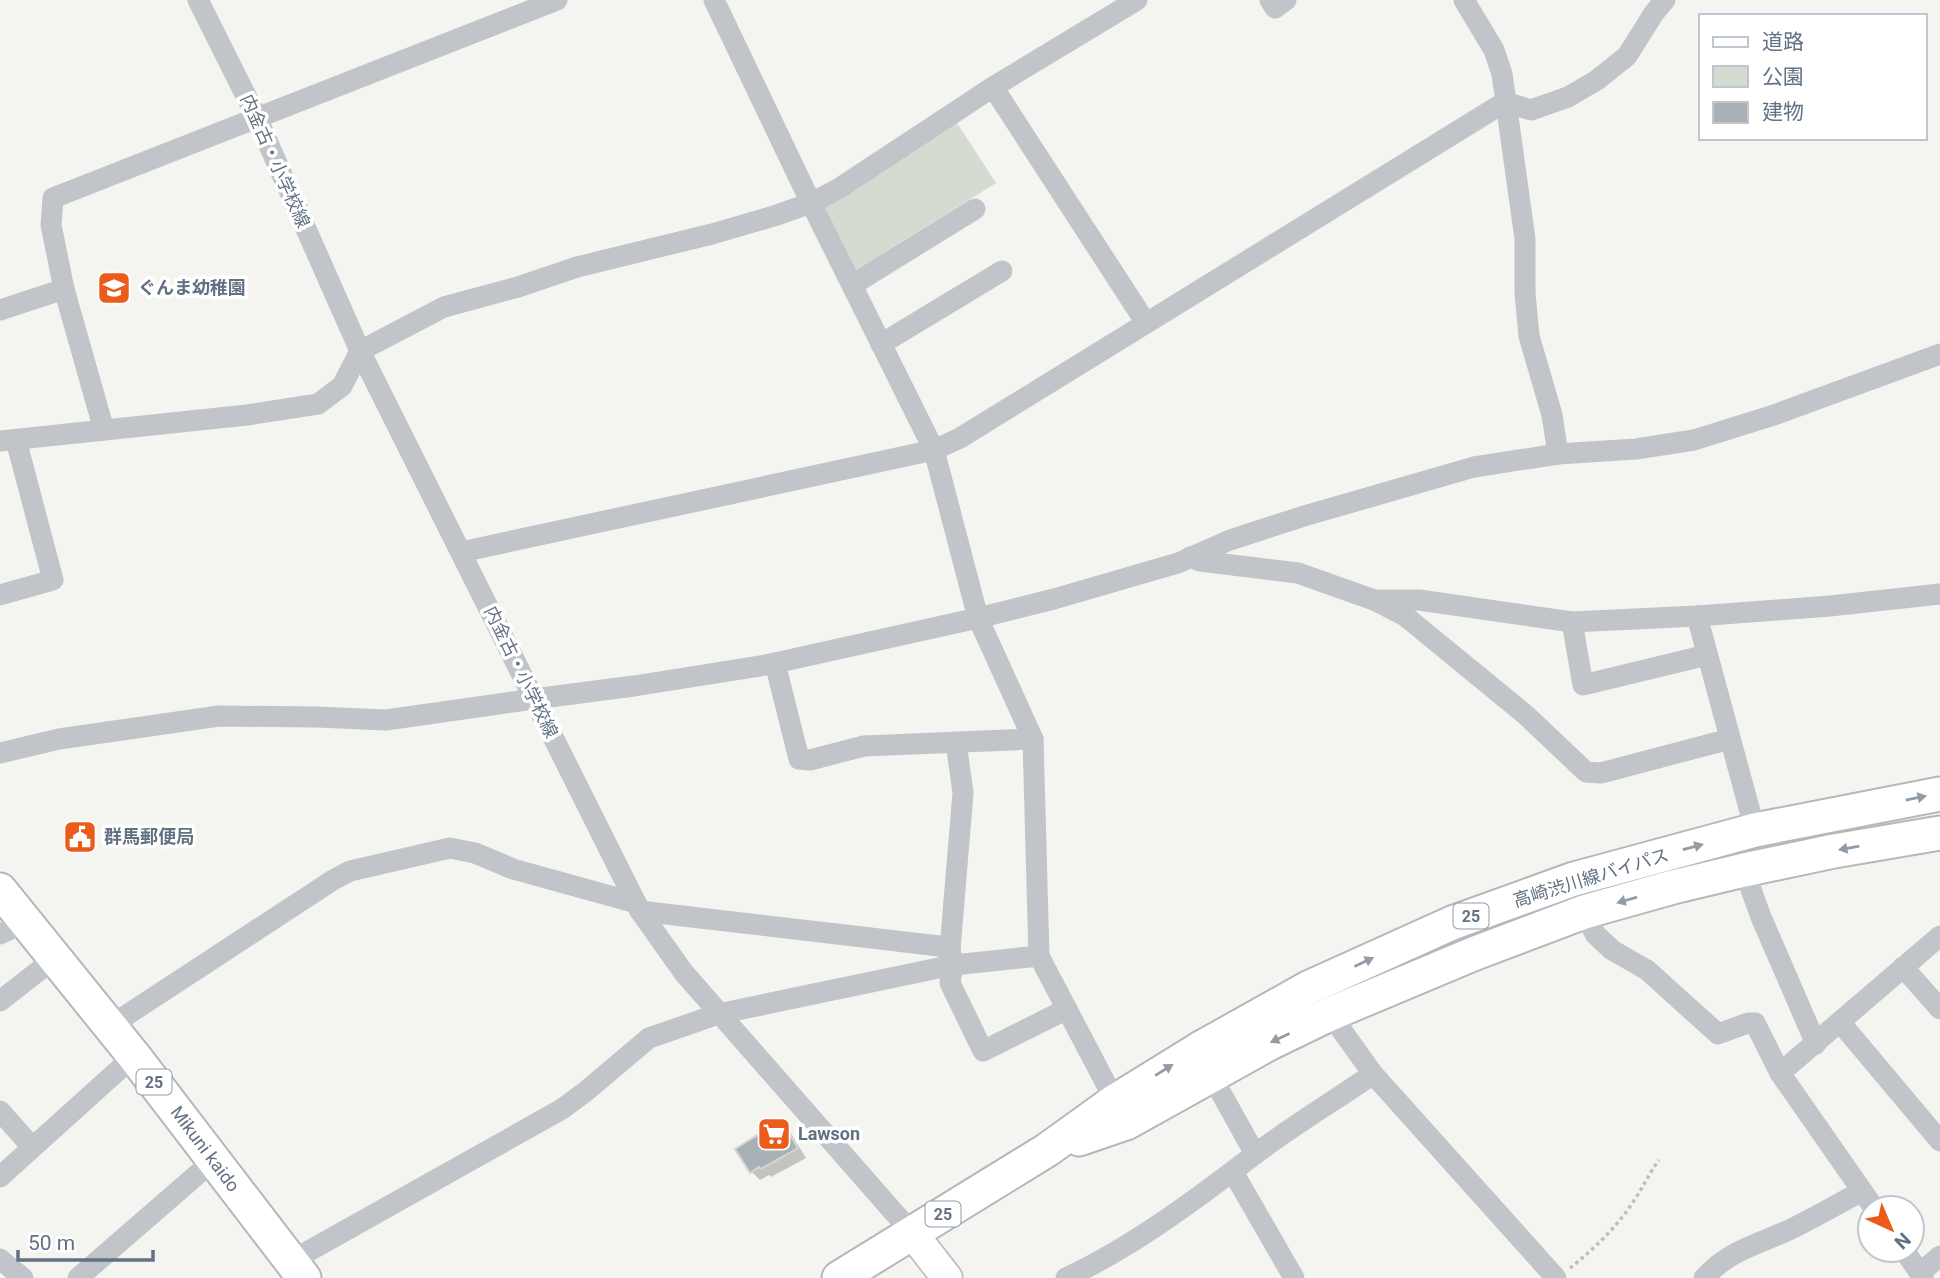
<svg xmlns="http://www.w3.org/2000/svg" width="1940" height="1278" font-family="Roboto,'Noto Sans JP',sans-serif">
<rect width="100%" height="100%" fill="#f4f4f0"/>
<polygon fill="#d4dbd1" points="957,123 996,183 853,272 822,213 825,206"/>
<polygon fill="#0003" points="781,1123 790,1132 806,1158 771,1177 769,1175 760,1180 751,1171"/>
<polygon fill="#a9b1b7" stroke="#d5d5d3" stroke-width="2" points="781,1120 798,1148 761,1169 759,1167 750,1173 735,1149"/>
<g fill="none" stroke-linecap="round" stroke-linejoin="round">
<defs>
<polyline id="secondary" points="912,1233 947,1278"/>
<g id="primary">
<polyline points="0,890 134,1056 304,1278"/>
<polyline points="1079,1139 1126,1123 1268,1044 1330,1014 1473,954 1584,912 1673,887 1744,870 1834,851 1940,833"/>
<polyline points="839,1278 1047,1150 1115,1101 1201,1048 1310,987 1452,923 1574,879 1755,830 1940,794"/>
</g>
</defs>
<use href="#secondary" stroke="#b3b8bd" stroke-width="33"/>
<use href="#primary" stroke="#b4b8bc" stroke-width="37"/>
<path stroke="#bdbec1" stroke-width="3.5" stroke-dasharray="3.5 3.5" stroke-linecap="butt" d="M1570 1268C1595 1248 1618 1226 1635 1199 1644 1186 1649 1173 1659 1160"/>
<g stroke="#c1c4c8" stroke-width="21">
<polyline points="198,0 257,118 360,351 640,911 684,973 912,1233"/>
<polyline points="714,0 811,203 934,450 978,618 1033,739 1039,956 1115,1101"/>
<polyline points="1270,0 1275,8 1286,0"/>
<polyline points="1464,0 1494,50 1502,74 1525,239 1525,293 1529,336 1552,415 1558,454"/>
<polyline points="993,87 1146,323"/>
<polyline points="852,285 975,209"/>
<polyline points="0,310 64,289"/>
<polyline points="881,344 1002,271"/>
<polyline points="104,430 64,289 51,225 53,198 557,0"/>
<polyline points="0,441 247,415 318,404 342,386 360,351 444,307 518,287 577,267 712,234 774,216 811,203 838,189 993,87 1137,0"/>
<polyline points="461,552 934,450 960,438 1505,102 1531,110 1568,97 1597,80 1627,56 1654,13 1665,0"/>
<polyline points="1190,557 1200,561 1298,573 1374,600 1405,616 1527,716 1586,772 1601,773 1730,739"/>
<polyline points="0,595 53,580 16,440"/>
<polyline points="1378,600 1419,600 1572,622 1697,616 1830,606 1940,594"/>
<polyline points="1697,616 1755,830"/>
<polyline points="1572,622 1583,685 1707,655"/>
<polyline points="775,663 799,759 810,760 864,746 1033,739"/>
<polyline points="0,753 59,739 219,716 317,717 386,720 534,699 634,686 766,665 978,618 1054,599 1178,563 1230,540 1304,516 1474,467 1558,454 1636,449 1694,440 1774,415 1940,354"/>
<polyline points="1744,870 1761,917 1816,1044"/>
<polyline points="640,911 939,946 950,949 953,965 950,983 983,1051 1067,1009"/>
<polyline points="1584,912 1595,934 1612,950 1647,970 1718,1034 1748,1023 1755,1023 1780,1073 1874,1208"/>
<polyline points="0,934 26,922"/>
<polyline points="950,949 963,793 956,742"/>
<polyline points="1903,967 1940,1009"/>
<polyline points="0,1001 54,959"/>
<polyline points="1330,1014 1373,1074 1556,1278"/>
<polyline points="1840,1022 1940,1141"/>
<polyline points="110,1026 333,880 350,871 450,848 475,853 513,869 636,903"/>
<polyline points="1780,1073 1940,936"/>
<polyline points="1211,1075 1255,1154"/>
<polyline points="0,1111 32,1147"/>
<polyline points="1233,1172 1294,1278"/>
<polyline points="0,1177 134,1056"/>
<polyline points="1904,1250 1923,1278"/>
<polyline points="0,1259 23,1278"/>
<polyline points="291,1261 562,1109 585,1092 649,1038 718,1014 953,965 1039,956"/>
<polyline points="1920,1273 1940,1256"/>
<polyline points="78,1278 214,1160"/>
<path d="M1066 1278C1134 1246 1195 1200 1254 1155 1292 1126 1334 1101 1373 1074"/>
<path d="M1704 1278C1730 1250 1756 1245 1789 1230 1814 1218 1838 1204 1862 1191"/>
</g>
<use href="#secondary" stroke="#fff" stroke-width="30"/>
<use href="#primary" stroke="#fff" stroke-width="33"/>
</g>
<defs><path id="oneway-solid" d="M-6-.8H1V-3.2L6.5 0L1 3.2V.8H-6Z" transform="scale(1.75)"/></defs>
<g fill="#919ca8">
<use href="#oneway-solid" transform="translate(1916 798) rotate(-11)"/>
<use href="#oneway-solid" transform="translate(1693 847) rotate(-15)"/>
<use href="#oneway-solid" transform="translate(1849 848) rotate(170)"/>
<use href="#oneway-solid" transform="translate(1627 900) rotate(164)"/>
<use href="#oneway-solid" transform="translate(1364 962) rotate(-25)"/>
<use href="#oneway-solid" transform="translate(1280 1038) rotate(155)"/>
<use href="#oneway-solid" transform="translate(1164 1070) rotate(-32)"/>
</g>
<defs>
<symbol id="school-square" viewBox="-11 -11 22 22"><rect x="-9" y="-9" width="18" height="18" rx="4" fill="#eb5b19" stroke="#fff"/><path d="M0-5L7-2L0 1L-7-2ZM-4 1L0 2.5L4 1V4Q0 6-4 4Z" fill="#fff"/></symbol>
<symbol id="civic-square" viewBox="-11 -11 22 22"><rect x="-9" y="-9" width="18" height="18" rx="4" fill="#eb5b19" stroke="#fff"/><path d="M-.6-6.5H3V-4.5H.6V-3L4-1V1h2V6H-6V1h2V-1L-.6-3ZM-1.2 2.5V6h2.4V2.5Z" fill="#fff"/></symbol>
<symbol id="supermarket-square" viewBox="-11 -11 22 22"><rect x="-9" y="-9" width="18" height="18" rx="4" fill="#eb5b19" stroke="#fff"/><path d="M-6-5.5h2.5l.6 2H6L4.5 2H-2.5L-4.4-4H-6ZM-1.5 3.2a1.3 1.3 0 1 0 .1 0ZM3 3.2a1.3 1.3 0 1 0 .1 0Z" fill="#fff"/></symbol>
</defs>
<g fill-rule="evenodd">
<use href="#school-square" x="95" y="269" width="38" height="38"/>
<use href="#civic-square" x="61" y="818" width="38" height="38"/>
<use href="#supermarket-square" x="755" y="1115" width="38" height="38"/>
</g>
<g text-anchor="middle" stroke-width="7" stroke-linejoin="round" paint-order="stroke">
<g fill="#fff" stroke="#919ca8" stroke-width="2">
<rect x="1453.5" y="903.5" width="35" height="25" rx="5"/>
<rect x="136.5" y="1069.5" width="35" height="25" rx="5"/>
<rect x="925.5" y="1201.5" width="35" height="25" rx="5"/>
</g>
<g font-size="16" font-weight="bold" fill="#627183">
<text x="1471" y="922">25</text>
<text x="154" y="1088">25</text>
<text x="943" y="1220">25</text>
</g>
<g font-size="18" fill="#627183" stroke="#fff">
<text transform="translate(275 161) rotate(66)" y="6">内金古・小学校線</text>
<text transform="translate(521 672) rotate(64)" y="6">内金古・小学校線</text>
<text transform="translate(1591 878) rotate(-17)" y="6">高崎渋川線バイパス</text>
<text transform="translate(205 1149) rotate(53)" y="6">Mikuni kaido</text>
</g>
<g font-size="18" font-weight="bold" fill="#627183" stroke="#fff" text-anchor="start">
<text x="138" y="294">ぐんま幼稚園</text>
<text x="104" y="843">群馬郵便局</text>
<text x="798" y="1140">Lawson</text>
</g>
</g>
<rect x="1699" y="14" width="228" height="126" fill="#ffffff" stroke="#c0c6cd" stroke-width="2"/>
<rect x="1713" y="37" width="35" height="10" fill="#ffffff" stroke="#c0c6cd" stroke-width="2"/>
<text x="1762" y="49" font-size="21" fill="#627183">道路</text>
<rect x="1713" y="66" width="35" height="21" fill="#d4dbd1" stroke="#c0c6cd" stroke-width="2"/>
<text x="1762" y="84" font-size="21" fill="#627183">公園</text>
<rect x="1713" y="102" width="35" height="21" fill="#a9b1b7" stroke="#c0c6cd" stroke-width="2"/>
<text x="1762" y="119" font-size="21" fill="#627183">建物</text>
<g transform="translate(1891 1229) rotate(136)"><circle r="33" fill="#ffffff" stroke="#c0c6cd" stroke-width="2"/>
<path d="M0-5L12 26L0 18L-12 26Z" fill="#eb5b19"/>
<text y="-10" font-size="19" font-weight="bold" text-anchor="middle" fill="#627183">N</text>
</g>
<path d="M18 1250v10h135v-10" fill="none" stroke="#627183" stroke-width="3.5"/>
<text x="28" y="1250" font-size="21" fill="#627183" stroke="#ffffff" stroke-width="5" paint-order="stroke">50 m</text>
</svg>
